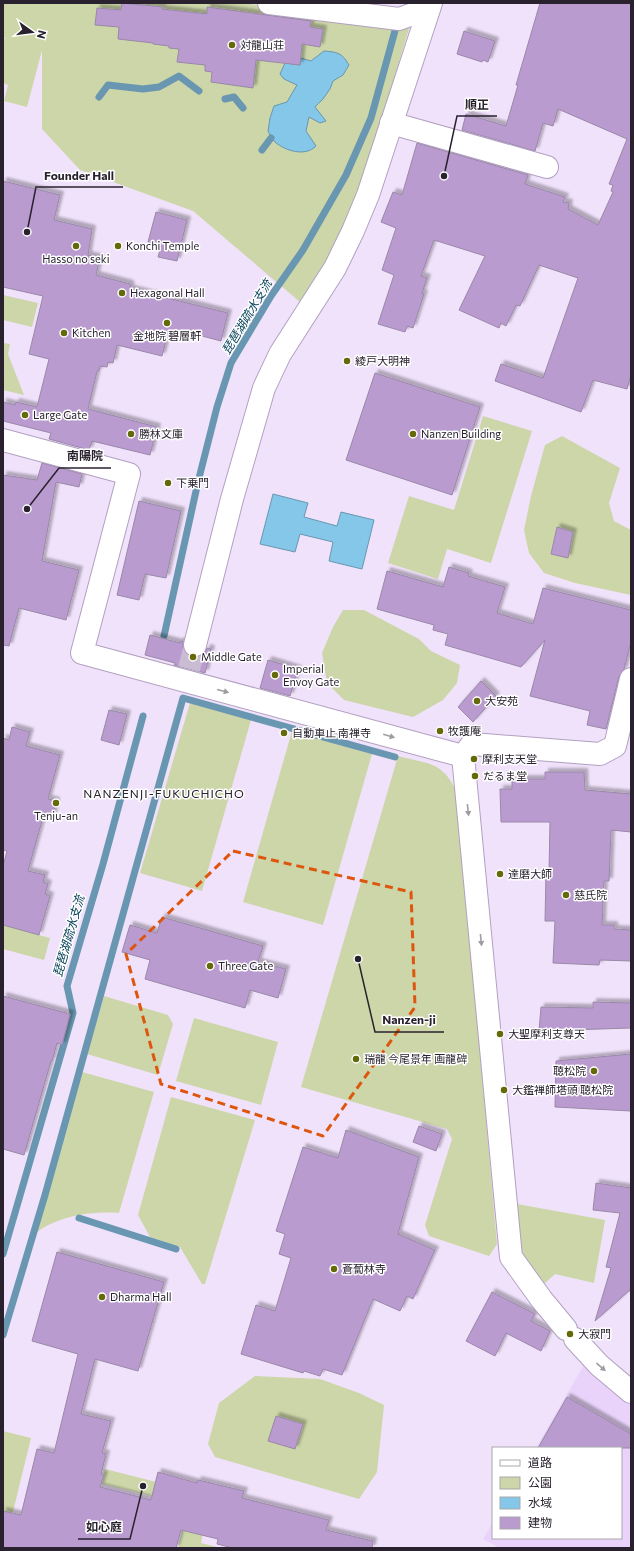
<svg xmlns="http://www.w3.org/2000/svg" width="634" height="1551" font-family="Commissioner,'Noto Sans JP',sans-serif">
<defs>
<filter id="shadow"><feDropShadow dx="3.5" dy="-3.5" stdDeviation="1" flood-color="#0004"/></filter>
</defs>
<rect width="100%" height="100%" fill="#f1e2fc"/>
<polygon fill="#e9d3fa" points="585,1363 631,1403 631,1548 499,1548 483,1539 493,1522 493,1538 621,1538 621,1448 536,1448"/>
<g fill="#ccd6a8">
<polygon points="3,3 241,3 411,22 353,214 325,269 300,302 193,211 80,170 42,129 42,50 27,107 4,101 8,85 3,83 3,38 7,39 3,37"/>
<polygon points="3,295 38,303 32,327 3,320"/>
<polygon points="3,343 10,344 8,354 24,395 3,390"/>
<polygon points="483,416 532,431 491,563 447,549 438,579 388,563 409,496 454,510"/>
<polygon points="562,436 620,468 609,503 614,521 631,530 631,595 575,583 544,573 529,553 524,530 531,496 545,445"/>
<polygon points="343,610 364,610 419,639 431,651 460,665 457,683 443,700 413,717 344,700 327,683 322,653 333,627"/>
<polygon points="190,703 251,720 202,891 140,873"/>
<polygon points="292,731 372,754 323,925 243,902"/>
<path d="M398 756C428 764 443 761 457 793L497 1244 489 1256 429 1236 425 1225 452 1139 447 1129 301 1087Z"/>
<polygon points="3,925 50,938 44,960 3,949"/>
<polygon points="104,996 168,1015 173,1024 158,1075 87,1054"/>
<polygon points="194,1018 278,1042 261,1105 176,1081"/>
<path d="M82 1072 154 1092 119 1213C91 1211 58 1216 36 1233Z"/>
<polygon points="171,1097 255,1120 205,1284 202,1284 180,1247 150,1237 138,1215"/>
<polygon points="517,1204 605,1220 594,1283 555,1274 544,1284 521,1257"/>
<polygon points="255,1376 320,1379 359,1393 384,1405 377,1472 359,1499 215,1457 208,1444 219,1403"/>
<polygon points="3,1431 31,1438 9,1528 6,1512 3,1511"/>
<polygon points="105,1469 184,1489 180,1503 102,1484"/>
<polygon points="183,1527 203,1533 201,1543 221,1548 178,1548"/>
</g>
<g fill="#84c7e8" stroke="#6996b0">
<path d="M324 51C338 52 342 53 349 65L343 75 333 81 330 89 323 99 315 107 326 121 320 123 309 117 306 131 316 146C306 157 285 151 275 142 272 139 270 135 268 131L270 118 274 106 287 102 297 85 284 79 280 74 285 63 300 65 301 58 311 61Z"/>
<polygon points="273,494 308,503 304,517 337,526 341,512 374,520 362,569 329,561 333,542 300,534 295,552 260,544"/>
</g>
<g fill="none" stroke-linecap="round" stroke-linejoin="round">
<g stroke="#6996b0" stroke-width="7">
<polyline points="99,97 108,85 143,89 159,87 179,76 199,91"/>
<polyline points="225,99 234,97 243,108"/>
<polyline points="262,150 271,138"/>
<polyline points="164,636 198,482 217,407 231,363 271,296 303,250 346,175 371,118 396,27"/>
<polyline points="79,1218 176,1249"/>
<polyline points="3,1254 73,1013 67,986 103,864 143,716"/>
<polyline points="3,1335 45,1195 183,698 395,757"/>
</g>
</g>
<g fill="#ba9bd0" stroke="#9988a7" filter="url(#shadow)">
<polygon points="122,3 163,7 162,9 207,14 207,7 311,21 310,27 323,29 320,47 302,44 300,65 256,60 253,88 211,82 212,72 205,71 205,65 177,62 179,49 169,48 169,46 153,44 153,43 118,39 119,27 95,25 97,8 121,10"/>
<polygon points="540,3 631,3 631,375 627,389 593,380 581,412 495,381 501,364 543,378 578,278 539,265 520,306 516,305 506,326 501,323 499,328 459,310 485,256 434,240 421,276 427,278 422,293 424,294 413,328 407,326 405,332 378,324 394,275 382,270 396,228 381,222 393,192 402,195 417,143 528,175 525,184 565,197 563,202 569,203 568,209 598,225 613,192 611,191 613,185 609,184 627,139 558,109 553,126 543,123 535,151 462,130 466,114 506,126 518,85 516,85"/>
<polygon points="464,31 495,41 488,62 483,60 482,62 457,54"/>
<polygon points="3,181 60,195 54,220 92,229 88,255 100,258 96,275 130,284 131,289 228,313 221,341 183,331 182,337 168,333 162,356 117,345 113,363 108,362 107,367 100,366 99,371 97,371 88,409 157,427 150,455 92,441 89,450 49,439 51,433 3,421 3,402 15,405 16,402 37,407 49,359 29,354 43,296 3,287"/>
<polygon points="156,212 187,220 177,261 158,257 161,246 148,242"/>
<polygon points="375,373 480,407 452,495 346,460"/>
<polygon points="42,463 82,474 79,487 56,482 42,561 79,570 66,620 19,608 9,646 3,645 3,475 37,480"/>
<polygon points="139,501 181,511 166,578 145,574 139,600 117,595"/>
<polygon points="557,527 573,532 568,558 551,554"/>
<polygon points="449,567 469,573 468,576 505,587 497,613 533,624 543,588 631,610 631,642 624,669 619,676 606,729 587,725 590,711 530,696 545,640 521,667 445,645 448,634 433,630 434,625 377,609 387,571 443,587"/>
<polygon points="150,635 180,643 180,641 183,642 183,648 186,654 192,657 198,657 204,654 207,648 211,649 205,673 174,665 175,663 145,655"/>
<polygon points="268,660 298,669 290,696 260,688"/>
<polygon points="481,681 496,696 473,722 458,707"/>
<polygon points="109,710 127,714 119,745 101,740"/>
<polygon points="12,727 30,732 26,746 60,755 48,799 56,801 52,819 43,817 28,871 45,875 43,882 48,884 45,894 50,896 39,935 3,925 3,866 7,851 3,850 3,738 9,740"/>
<polygon points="545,772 584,772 585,790 631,794 631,832 611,830 609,881 604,881 602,925 614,925 614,929 631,930 631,961 600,960 599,965 553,963 555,921 545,921 546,872 549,872 550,822 501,822 500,789 512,789 512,779 545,779"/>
<polygon points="162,917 263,946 258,962 286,969 278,998 250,990 245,1008 145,979 150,960 122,952 130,925 157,933"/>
<polygon points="3,996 70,1014 62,1045 57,1043 52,1061 51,1061 24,1155 3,1149"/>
<polygon points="593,1002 631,1003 631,1028 539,1031 541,1007 593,1008"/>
<polygon points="631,1054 631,1111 555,1107 556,1061"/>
<polygon points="419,1126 442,1134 436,1151 413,1142"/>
<polygon points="346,1130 419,1157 398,1234 435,1250 413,1299 407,1296 400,1311 373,1299 342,1375 323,1369 320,1376 304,1371 303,1373 241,1354 256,1305 275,1311 291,1258 279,1254 285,1234 276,1231 303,1147 338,1158"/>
<polygon points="596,1183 631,1188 631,1286 630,1290 595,1321 611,1268 606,1267 620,1213 593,1210"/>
<polygon points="57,1252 164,1282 138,1371 95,1359 81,1414 111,1421 102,1453 106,1454 101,1474 104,1475 100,1487 151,1500 158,1472 197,1483 198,1480 244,1491 242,1498 329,1520 326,1530 373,1541 372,1548 233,1548 217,1544 218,1539 181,1530 176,1548 3,1548 3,1511 21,1515 37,1449 54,1453 78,1354 32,1341"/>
<polygon points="492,1292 535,1314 531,1321 550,1331 541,1351 506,1333 495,1356 466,1341"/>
<polygon points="567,1397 631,1434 631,1448 538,1448"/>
<polygon points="276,1416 303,1424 295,1449 268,1441"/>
</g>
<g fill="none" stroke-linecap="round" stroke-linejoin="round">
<polyline stroke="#c9bcd3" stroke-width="22" stroke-dasharray="22 11" stroke-linecap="butt" points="189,669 195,645"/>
<defs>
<g id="minor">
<polyline points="269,3 399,19 413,14 430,3"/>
<polyline points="391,123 547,167"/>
<polyline points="3,440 129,474 82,653 463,756 511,1257 542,1300 566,1329"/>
<polyline points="195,645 232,499 264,388 280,354 335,268 353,231 368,195 431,3"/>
<polyline points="463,756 472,744 600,754 615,746 631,679"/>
<polyline points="575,1339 599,1365 631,1392"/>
</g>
</defs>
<use href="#minor" stroke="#b2a0c0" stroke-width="24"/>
<use href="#minor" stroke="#fff" stroke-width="22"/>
</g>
<defs><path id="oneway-solid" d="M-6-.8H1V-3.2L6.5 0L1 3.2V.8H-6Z"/></defs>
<g fill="#9f9ca1">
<use href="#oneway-solid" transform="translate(223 691) rotate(15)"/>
<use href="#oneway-solid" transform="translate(389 736) rotate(16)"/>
<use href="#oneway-solid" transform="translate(468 810) rotate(84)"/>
<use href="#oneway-solid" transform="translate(481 940) rotate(84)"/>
<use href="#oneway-solid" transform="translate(601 1367) rotate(41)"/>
</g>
<path fill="none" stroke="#de560e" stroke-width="3" stroke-dasharray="8 5" stroke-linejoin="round" d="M233 851 411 892 415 1007 323 1136 161 1084 126 954Z"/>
<g fill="#64690a" stroke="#fff" stroke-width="1.5">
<circle cx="232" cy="45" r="4"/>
<circle cx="76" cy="246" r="4"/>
<circle cx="118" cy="246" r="4"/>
<circle cx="122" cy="293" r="4"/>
<circle cx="167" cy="323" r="4"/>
<circle cx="64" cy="333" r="4"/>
<circle cx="347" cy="361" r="4"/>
<circle cx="25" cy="415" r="4"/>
<circle cx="131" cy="434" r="4"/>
<circle cx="413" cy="434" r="4"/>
<circle cx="168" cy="483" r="4"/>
<circle cx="193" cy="657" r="4"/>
<circle cx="275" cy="675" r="4"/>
<circle cx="477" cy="701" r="4"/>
<circle cx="440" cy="731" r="4"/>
<circle cx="284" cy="733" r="4"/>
<circle cx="474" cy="759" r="4"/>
<circle cx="475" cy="776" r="4"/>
<circle cx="56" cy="803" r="4"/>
<circle cx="500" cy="874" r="4"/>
<circle cx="566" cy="895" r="4"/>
<circle cx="210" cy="966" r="4"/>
<circle cx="500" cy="1034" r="4"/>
<circle cx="356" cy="1059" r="4"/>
<circle cx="594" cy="1071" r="4"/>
<circle cx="504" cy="1090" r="4"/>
<circle cx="334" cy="1269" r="4"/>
<circle cx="102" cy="1297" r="4"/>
<circle cx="570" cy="1334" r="4"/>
</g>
<g text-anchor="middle" stroke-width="3" stroke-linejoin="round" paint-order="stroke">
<g font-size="11" fill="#29222e" stroke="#fff" text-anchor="start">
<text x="240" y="49">対龍山荘</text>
<text x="126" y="250">Konchi Temple</text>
<text x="76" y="263" text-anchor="middle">Hasso no seki</text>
<text x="130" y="297">Hexagonal Hall</text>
<text x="72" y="337">Kitchen</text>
<text x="167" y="340" text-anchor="middle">金地院 碧層軒</text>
<text x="355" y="365">綾戸大明神</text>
<text x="33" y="419">Large Gate</text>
<text x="139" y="438">勝林文庫</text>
<text x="421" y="438">Nanzen Building</text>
<text x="176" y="487">下乗門</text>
<text x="201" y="661">Middle Gate</text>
<text x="283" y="673">Imperial<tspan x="283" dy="13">Envoy Gate</tspan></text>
<text x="485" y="705">大安苑</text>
<text x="448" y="735">牧護庵</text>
<text x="292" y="737">自動車止 南禅寺</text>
<text x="482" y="763">摩利支天堂</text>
<text x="483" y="780">だるま堂</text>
<text x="56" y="820" text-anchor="middle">Tenju-an</text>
<text x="508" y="878">達磨大師</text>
<text x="574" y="899">慈氏院</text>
<text x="218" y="970">Three Gate</text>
<text x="508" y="1038">大聖摩利支尊天</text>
<text x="364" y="1063">瑞龍 今尾景年 画龍碑</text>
<text x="586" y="1075" text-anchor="end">聴松院</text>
<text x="512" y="1094">大鑑禅師塔頭 聴松院</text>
<text x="342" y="1273">蒼蔔林寺</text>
<text x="110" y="1301">Dharma Hall</text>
<text x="578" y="1338">大寂門</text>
</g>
<g font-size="12" font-style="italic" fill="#064258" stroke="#fff">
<text transform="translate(247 317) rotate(-59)" y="4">琵琶湖疏水支流</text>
<text transform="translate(69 936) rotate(-74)" y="4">琵琶湖疏水支流</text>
</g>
<g font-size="12" letter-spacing="1" fill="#29222e" stroke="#fff">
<text x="164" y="798">NANZENJI-FUKUCHICHO</text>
</g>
</g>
<path fill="none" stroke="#29222e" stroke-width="1.5" d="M444 176L457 116H497M27 232L36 187H123M27 509L59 468H111M358 959L375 1032H444M143 1486L130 1539H78"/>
<g fill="#29222e" stroke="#fff" stroke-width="1.5">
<circle cx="444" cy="176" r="4"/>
<circle cx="27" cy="232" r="4"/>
<circle cx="27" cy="509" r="4"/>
<circle cx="358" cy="959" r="4"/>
<circle cx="143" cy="1486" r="4"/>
</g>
<g font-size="12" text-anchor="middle" font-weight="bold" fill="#29222e" stroke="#fff" stroke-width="3" stroke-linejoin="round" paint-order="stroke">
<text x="477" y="109">順正</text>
<text x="79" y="180">Founder Hall</text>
<text x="85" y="460">南陽院</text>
<text x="409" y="1024">Nanzen-ji</text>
<text x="104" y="1531">如心庭</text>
</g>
<rect width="634" height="1551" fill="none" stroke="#29222e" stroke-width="8"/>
<rect x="492" y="1447" width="130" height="92" fill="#ffffff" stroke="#a9a7ab"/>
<rect x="500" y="1460" width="20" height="6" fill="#ffffff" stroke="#a9a7ab"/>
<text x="528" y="1467" font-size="12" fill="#29222e">道路</text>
<rect x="500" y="1477" width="20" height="12" fill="#ccd6a8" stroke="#a9a7ab"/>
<text x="528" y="1487" font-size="12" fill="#29222e">公園</text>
<rect x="500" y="1497" width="20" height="12" fill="#84c7e8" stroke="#a9a7ab"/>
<text x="528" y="1507" font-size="12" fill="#29222e">水域</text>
<rect x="500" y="1517" width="20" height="12" fill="#ba9bd0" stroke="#a9a7ab"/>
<text x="528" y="1527" font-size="12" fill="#29222e">建物</text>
<g transform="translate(32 32) rotate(104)" stroke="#ffffff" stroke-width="3" paint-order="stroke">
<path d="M0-3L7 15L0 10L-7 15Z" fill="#29222e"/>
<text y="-6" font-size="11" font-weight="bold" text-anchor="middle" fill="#29222e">N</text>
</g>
</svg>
